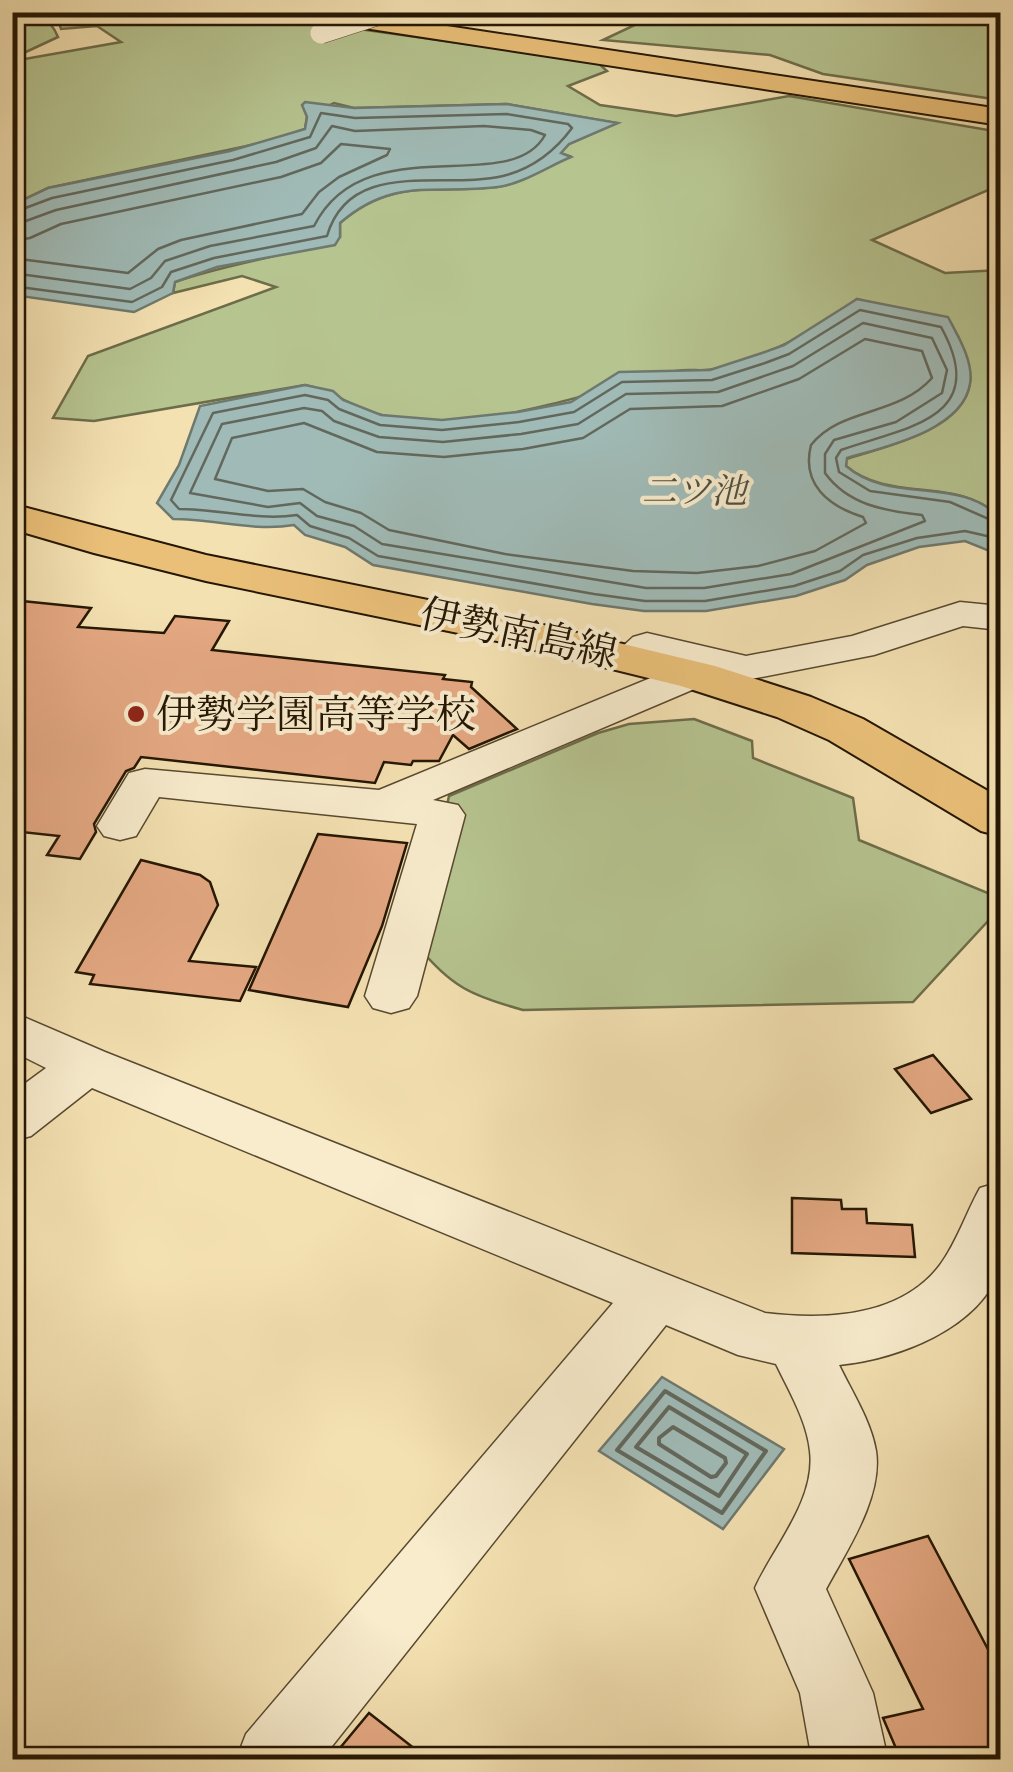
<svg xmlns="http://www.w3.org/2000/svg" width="1013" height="1772" font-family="'IM FELL English','Noto Serif JP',serif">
<rect width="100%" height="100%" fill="#f4e1b2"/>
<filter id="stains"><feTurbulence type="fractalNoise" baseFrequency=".002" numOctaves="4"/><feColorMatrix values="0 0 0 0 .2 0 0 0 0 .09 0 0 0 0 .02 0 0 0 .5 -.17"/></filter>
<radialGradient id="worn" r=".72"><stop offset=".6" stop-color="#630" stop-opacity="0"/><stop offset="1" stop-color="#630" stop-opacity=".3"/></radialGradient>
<g fill="#b6c490" stroke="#6d6d4a" stroke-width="2.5">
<polygon points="662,12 1000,13 1000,100 823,74 770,55 603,40"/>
<path d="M12 13C35 12 49 15 58 37L13 58Z"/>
<path d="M45 13H243L597 62 607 71 568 86 600 105 676 116 789 96 1000 132V185L872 240 945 273 1000 270V518C960 475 891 504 846 466V459C884 447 965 430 970 382 972 366 963 351 958 336L857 299C833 316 806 335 779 347 758 355 735 364 714 369 701 372 688 368 676 371 580 393 482 436 382 415 353 409 336 391 305 385L94 421 53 418 88 356 276 287 242 276 173 293 175 282C229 263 286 257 340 237V223C393 177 434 194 497 187 520 184 548 166 569 156L560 153 569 144 616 123 507 104 354 108 334 103 307 117 305 129 270 141 48 188 13 205V61L121 42 97 26 61 29 58 20Z"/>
<path d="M694 719 752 741 753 758 853 798 859 840 1000 898V908L913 1002 523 1010C472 996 451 987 417 945L449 796 598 733 629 724Z"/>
</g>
<g fill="#a0bbb7" stroke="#6e796f" stroke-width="2.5">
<path d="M305 102 354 108 507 104 618 123 569 144 561 153 571 157C549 166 522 184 498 187 435 195 394 176 340 223V237L335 245 217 267 175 282 173 293 134 312 13 295 14 204 48 188 230 151 305 129 307 117 302 105Z"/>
<path d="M857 299 948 317C958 336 974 362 970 384 962 431 884 447 847 458L846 466C891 505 960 475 1000 518V548L987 550 965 541 919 547 867 565 845 580 796 596 706 611H644L592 604 373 565 345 547 305 535 294 525C254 532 214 519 173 519L157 503 179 465 200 406 305 385 333 391 343 400 381 415 442 420 518 412 571 402 619 372 710 370 762 353 784 345Z"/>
<polygon points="662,1377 784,1449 723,1529 599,1451"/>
</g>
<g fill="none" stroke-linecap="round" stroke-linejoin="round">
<g stroke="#62685d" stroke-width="2.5">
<path d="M12 213 52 198 233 160 310 137 321 113 355 118 507 114 568 124 572 128C555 151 531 169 503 176 444 190 350 157 327 236L214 258 171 272 162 287 132 302 12 286"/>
<path d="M12 226 56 210 276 162 316 148 332 126 355 131 484 126 531 130 545 135C510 199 365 125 314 226L210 246 165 261 151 278 130 289 12 273"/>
<polyline points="12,241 30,238 61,224 281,177 321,163 341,144 390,149 387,155 339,177 319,192 302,214 181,240 158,249 128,273 12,258"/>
<path d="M863 323 932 338 947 370 942 393 896 422 834 440 825 454V473C848 505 885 511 922 515L925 521 791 574 704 588H646L382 544 354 526 317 516 300 503 268 507 190 493 222 424 304 408 322 411 334 421 379 437 443 442 521 434 578 424 626 394 718 392 793 366Z"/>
<path d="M865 339 922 351 932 378C897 417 841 407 811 445 801 484 828 506 863 517L866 523 815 551 758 566 697 573 633 571 505 554 389 530 361 513 325 502 303 489 268 491 215 479 232 438 304 423 377 452 444 457 523 449 583 438 630 409 722 406 799 379Z"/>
<path d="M1000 524 950 502 870 491 839 472 836 458 841 450C906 427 992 419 941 327L860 310 789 354 765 363 712 380 622 382 574 412 519 422 442 430 380 425 339 409 328 400 305 395 213 413 171 500 179 509C219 509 257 521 297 515L310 526 349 538 378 556 594 594 645 601H705L794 586 840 571 863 555 917 538 965 531 1000 539"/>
</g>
<g stroke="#62685d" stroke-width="4">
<polygon points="665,1391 766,1451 722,1513 617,1450"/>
<polygon points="669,1407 747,1454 719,1496 636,1447"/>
<polygon points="673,1427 725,1458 726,1463 716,1476 711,1477 659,1444 659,1438"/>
</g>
</g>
<g fill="#e5a983" stroke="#241603" stroke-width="2.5">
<polygon points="12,600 91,608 78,627 164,633 175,616 229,621 212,650 445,675 443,679 472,682 471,687 517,729 469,749 453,735 439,761 413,761 411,765 384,762 375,783 141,757 134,768 126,771 94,824 96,832 80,859 47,855 59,836 12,831"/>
<polygon points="318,834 407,843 382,926 348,1007 249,990"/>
<polygon points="141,860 200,875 210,882 218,905 189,961 256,967 240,1001 90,984 94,975 76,972"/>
<polygon points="933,1055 971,1099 931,1113 895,1069"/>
<polygon points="792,1198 841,1200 842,1209 866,1209 867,1223 912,1225 915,1257 792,1253"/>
<polygon points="928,1536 1000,1672 1000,1760 901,1760 883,1718 923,1709 849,1559"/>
<polygon points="369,1713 429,1760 330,1760"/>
</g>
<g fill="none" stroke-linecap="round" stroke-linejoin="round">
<defs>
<g id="minor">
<polygon points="960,602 1000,606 1000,630 963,626 874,655 746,680 710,672 712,675 706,684 433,800 458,805 465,815 417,996 409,1008 391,1013 373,1008 365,996 417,824 159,797 136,836 120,840 104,836 97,826 129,773 145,769 379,790 682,665 654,659 631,669 617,666 611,657 633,637 647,633 746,656 852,636"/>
<path d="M12 1012 105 1052 765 1313C824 1320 900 1318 940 1265 957 1242 966 1213 980 1188L1000 1182C1000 1207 1007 1244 1000 1268 980 1329 897 1359 839 1365 852 1392 871 1421 876 1451 883 1497 847 1550 826 1589L873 1693 888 1760H812L800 1693 755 1588C774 1546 816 1500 810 1451 807 1421 789 1391 776 1364L738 1355 666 1325 321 1760H236L246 1734 613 1303 92 1088 31 1136 12 1141V1093L46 1068 12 1051Z"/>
</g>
<polygon id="major" points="12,504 206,555 502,615 715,666 811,697 863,719 1000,798 1000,836 981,831 829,740 777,717 681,686 502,642 206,581 94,553 12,529"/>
<polygon id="highway" points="294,12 354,12 1000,109 1000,125 305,19"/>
</defs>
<use href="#minor" stroke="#58492f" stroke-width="3"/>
<use href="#major" stroke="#241603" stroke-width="4"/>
<use href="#highway" stroke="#241603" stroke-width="4"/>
<use href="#minor" fill="#f8eccd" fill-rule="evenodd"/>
<use href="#major" fill="#eac079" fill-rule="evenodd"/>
<use href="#highway" fill="#eac079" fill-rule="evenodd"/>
<defs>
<polyline id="minor-bridge" points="321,33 386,12"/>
</defs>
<use href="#minor-bridge" stroke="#58492f" stroke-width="22" stroke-linecap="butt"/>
<use href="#minor-bridge" stroke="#f8eccd" stroke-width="21"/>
</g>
<circle fill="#8f2418" stroke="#f8eccd" stroke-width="4" cx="136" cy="714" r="10"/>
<g text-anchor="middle" stroke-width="8" stroke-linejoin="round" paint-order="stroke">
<g font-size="35" font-style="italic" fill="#4f5042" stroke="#f8eccd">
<text x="694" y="503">二ツ池</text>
</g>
<g font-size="40" fill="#241603" stroke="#f8eccd">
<text transform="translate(519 633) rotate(12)" y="14">伊勢南島線</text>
</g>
<g font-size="40" fill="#241603" stroke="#f8eccd" text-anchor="start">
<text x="156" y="728">伊勢学園高等学校</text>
</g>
</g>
<rect width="1013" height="1772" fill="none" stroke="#f4e1b2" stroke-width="50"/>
<rect x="15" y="15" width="983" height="1742" fill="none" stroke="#241603" stroke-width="5"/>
<rect x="25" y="25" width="963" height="1722" fill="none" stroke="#241603" stroke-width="2.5"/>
<rect width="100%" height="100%" filter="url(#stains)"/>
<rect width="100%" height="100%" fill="url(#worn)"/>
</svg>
